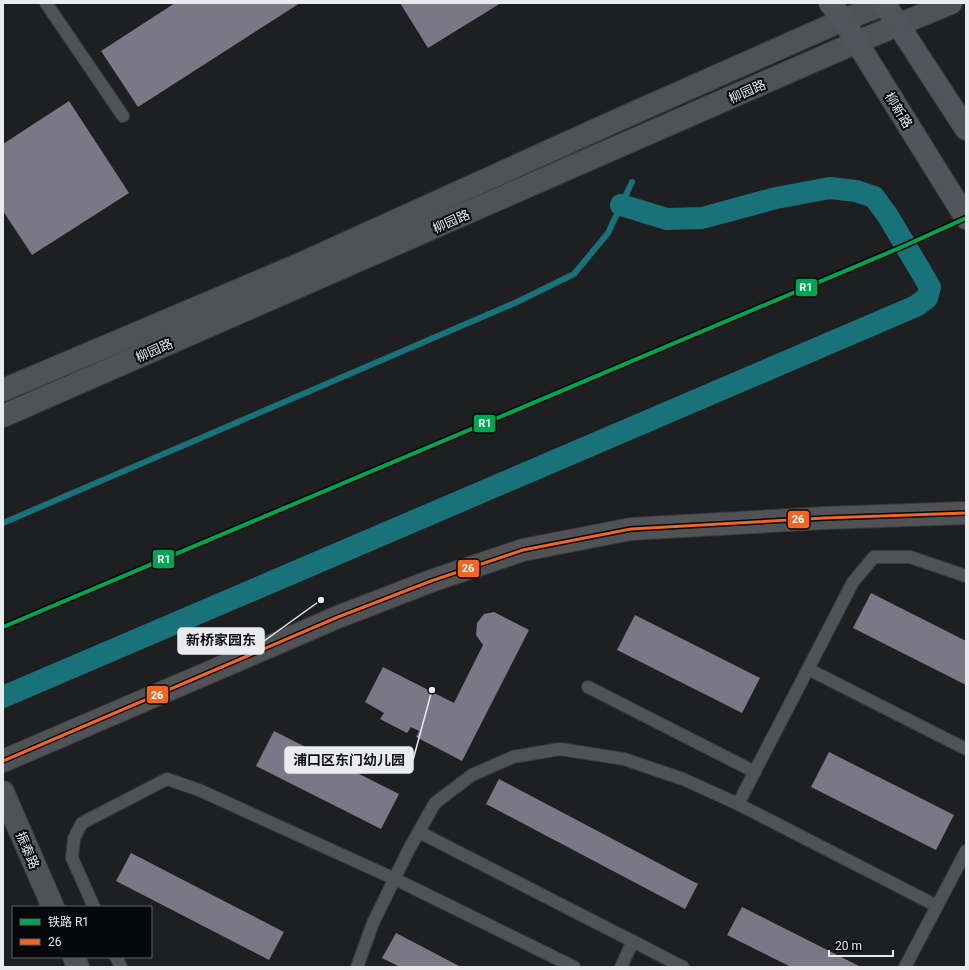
<svg xmlns="http://www.w3.org/2000/svg" width="969" height="970" font-family="Roboto,'Noto Sans SC',sans-serif">
<rect width="100%" height="100%" fill="#1d1f21"/>
<g fill="none" stroke-linecap="round" stroke-linejoin="round">
<polyline stroke="#19727a" stroke-width="6" points="3,523 517,302 574,274 608,233 632,182"/>
<polyline stroke="#19727a" stroke-width="22" points="3,697 916,306 927,298 930,287 888,216 874,197 856,191 830,188 776,198 702,218 667,219 621,205"/>
</g>
<g fill="#7a7786">
<polygon points="175,3 300,3 138,107 101,51"/>
<polygon points="400,3 501,3 428,48"/>
<polygon points="69,101 129,193 32,255 3,211 3,144"/>
<polygon points="871,593 966,641 966,685 853,628"/>
<polygon points="494,612 529,630 462,761 416,737 419,731 411,727 407,733 380,719 384,713 365,702 383,667 454,703 483,645 476,635 477,623 484,614"/>
<polygon points="635,615 760,678 742,713 617,650"/>
<polygon points="274,731 399,794 381,829 256,766"/>
<polygon points="829,752 954,815 936,850 811,787"/>
<polygon points="499,779 698,884 685,909 486,804"/>
<polygon points="131,853 284,932 269,960 116,881"/>
<polygon points="742,907 861,967 791,967 727,935"/>
<polygon points="396,933 461,967 400,967 382,958"/>
</g>
<g fill="none" stroke-linecap="round" stroke-linejoin="round">
<defs>
<g id="service">
<polyline points="46,3 123,116"/>
<polyline points="808,669 966,749"/>
<polyline points="588,687 755,772"/>
<polyline points="738,804 853,582 874,557 910,557 966,576"/>
<polyline points="419,832 683,967"/>
<polyline points="94,907 72,858 74,838 82,823 167,779 199,790 395,879 574,967"/>
<polyline points="116,957 121,967"/>
<polyline points="357,967 373,923 409,849 435,803 472,775 513,757 560,749 624,759 683,779 738,804 937,906"/>
<polyline points="621,967 633,941"/>
<polyline points="905,967 966,851"/>
</g>
<g id="tertiary">
<polyline points="3,390 298,265 611,123 843,20 888,3"/>
<polyline points="3,416 857,42 951,3"/>
<polyline points="3,761 338,617 431,581 523,550 631,529 825,518 966,513"/>
<polyline points="3,792 53,907"/>
<polyline points="74,957 78,967"/>
</g>
<g id="secondary">
<polyline points="830,3 843,20 966,218"/>
<polyline points="884,3 966,129"/>
</g>
</defs>
<use href="#service" stroke="#383a3b" stroke-width="14"/>
<use href="#tertiary" stroke="#383a3b" stroke-width="24"/>
<use href="#secondary" stroke="#383a3b" stroke-width="24"/>
<use href="#service" stroke="#515255" stroke-width="12"/>
<use href="#tertiary" stroke="#515255" stroke-width="22"/>
<use href="#secondary" stroke="#52565a" stroke-width="22"/>
<defs>
<polyline id="bus-1" points="3,761 338,617 431,581 523,550 631,529 825,518 966,513"/>
</defs>
<use href="#bus-1" stroke="#07080a" stroke-width="6"/>
<use href="#bus-1" stroke="#f26522" stroke-width="3"/>
<defs>
<polyline id="rail-1" points="3,627 904,246 966,218"/>
</defs>
<use href="#rail-1" stroke="#07080a" stroke-width="7"/>
<use href="#rail-1" stroke="#00a651" stroke-width="4"/>
</g>
<g text-anchor="middle" stroke-width="4" stroke-linejoin="round" paint-order="stroke">
<g font-size="13" fill="#e9ebef" stroke="#07080a">
<text transform="translate(747 91) rotate(-24)" y="5">柳园路</text>
<text transform="translate(899 110) rotate(58)" y="5">柳新路</text>
<text transform="translate(451 221) rotate(-24)" y="5">柳园路</text>
<text transform="translate(154 350) rotate(-24)" y="5">柳园路</text>
<text transform="translate(28 850) rotate(67)" y="5">振泰路</text>
</g>
</g>
<path fill="none" stroke="#e9ebef" stroke-width="1.5" d="M321 600L264 641M432 690L413 760"/>
<g fill="#e9ebef" stroke="#07080a" stroke-width="1.5">
<circle cx="321" cy="600" r="4"/>
<circle cx="432" cy="690" r="4"/>
</g>
<g fill="#e9ebef" stroke="#e9ebef" stroke-width="1.5">
<rect x="178" y="628" width="86" height="26" rx="4"/>
<rect x="285" y="747" width="128" height="26" rx="4"/>
</g>
<g font-size="14" text-anchor="middle" font-weight="bold" fill="#111">
<text x="221" y="645">新桥家园东</text>
<text x="349" y="765">浦口区东门幼儿园</text>
</g>
<g stroke="#07080a" stroke-width="1.5">
<rect x="795" y="278" width="23" height="19" rx="4" fill="#00a651"/>
<rect x="473" y="414" width="23" height="19" rx="4" fill="#00a651"/>
<rect x="787" y="510" width="23" height="19" rx="4" fill="#f26522"/>
<rect x="152" y="549" width="23" height="20" rx="4" fill="#00a651"/>
<rect x="457" y="559" width="23" height="19" rx="4" fill="#f26522"/>
<rect x="146" y="685" width="23" height="19" rx="4" fill="#f26522"/>
</g>
<g font-size="11" text-anchor="middle" font-weight="bold" fill="#fff">
<text x="806" y="291">R1</text>
<text x="485" y="427">R1</text>
<text x="798" y="523">26</text>
<text x="164" y="563">R1</text>
<text x="468" y="572">26</text>
<text x="157" y="699">26</text>
</g>
<rect width="969" height="970" fill="none" stroke="#e9ebef" stroke-width="8"/>
<rect x="12" y="906" width="140" height="52" fill="#07080a" stroke="#616366"/>
<rect x="20" y="919" width="20" height="6" fill="#00a651" stroke="#616366"/>
<text x="48" y="926" font-size="12" fill="#e9ebef">铁路 R1</text>
<rect x="20" y="939" width="20" height="6" fill="#f26522" stroke="#616366"/>
<text x="48" y="946" font-size="12" fill="#e9ebef">26</text>
<path d="M829 950v6h64v-6" fill="none" stroke="#e9ebef" stroke-width="2"/>
<text x="835" y="950" font-size="12" fill="#e9ebef" stroke="#07080a" stroke-width="3" paint-order="stroke">20 m</text>
</svg>
